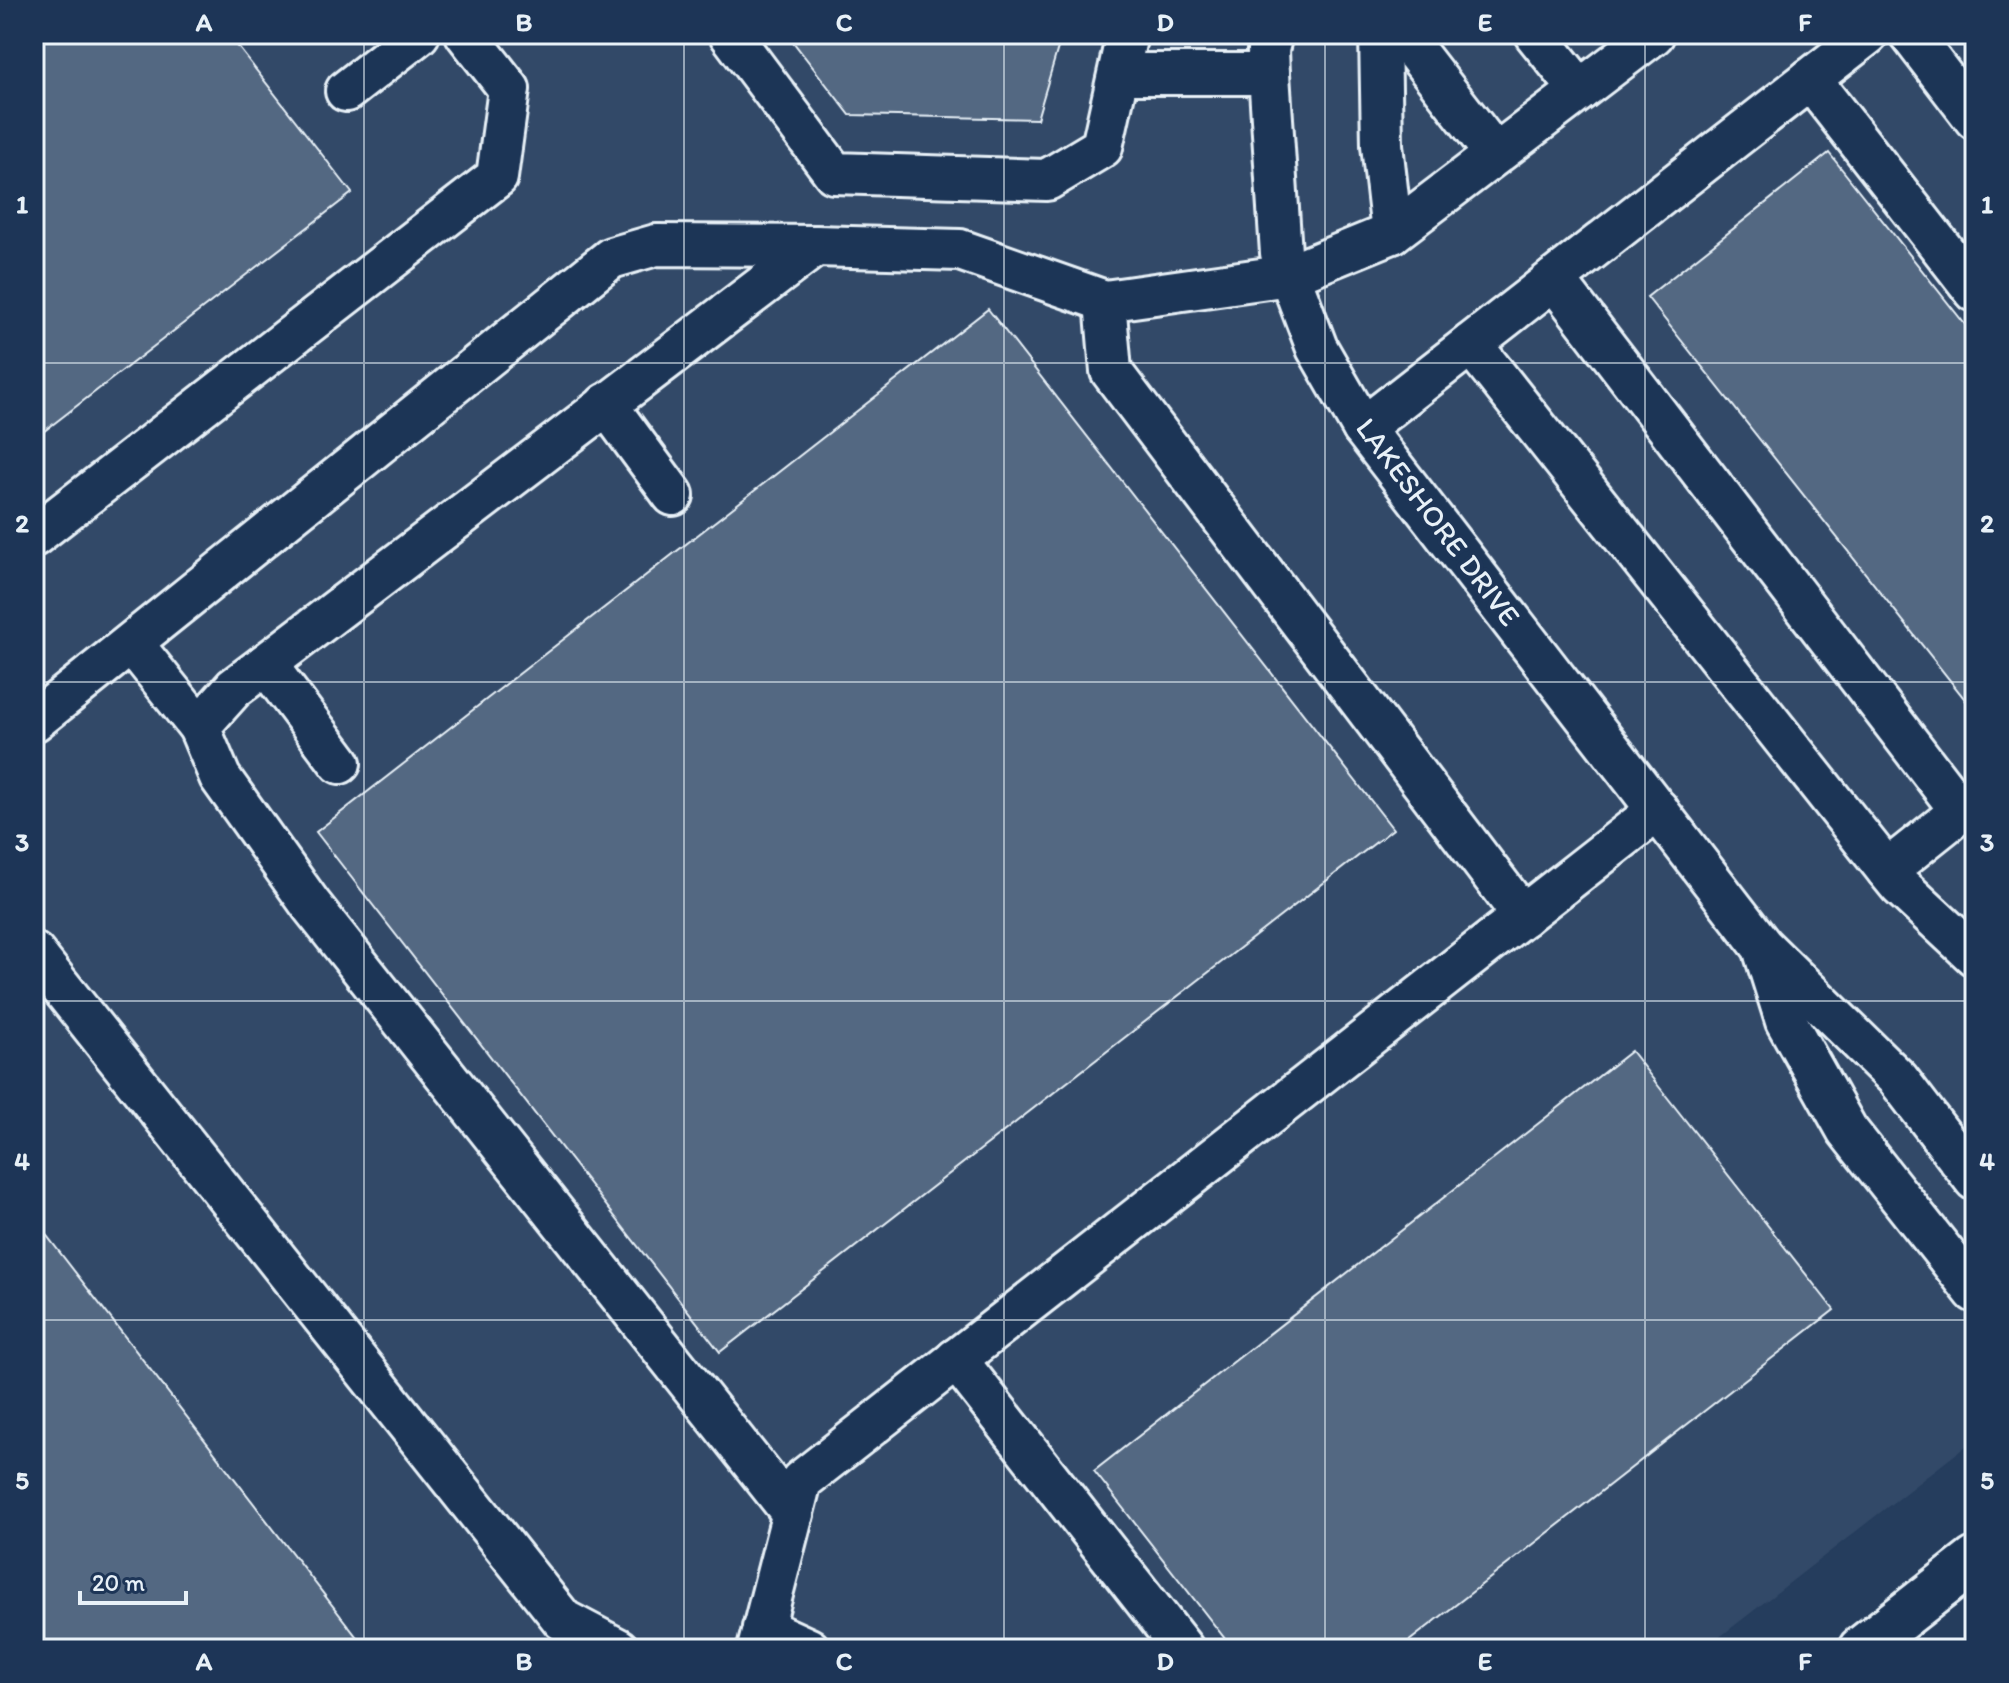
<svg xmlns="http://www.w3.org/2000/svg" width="2009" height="1683" font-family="Itim,sans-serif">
<rect width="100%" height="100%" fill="#253d5d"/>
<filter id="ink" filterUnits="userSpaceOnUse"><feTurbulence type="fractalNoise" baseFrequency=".0125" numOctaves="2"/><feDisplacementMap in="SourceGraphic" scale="16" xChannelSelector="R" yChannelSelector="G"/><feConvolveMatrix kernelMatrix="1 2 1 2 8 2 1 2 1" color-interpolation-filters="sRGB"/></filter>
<g filter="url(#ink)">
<polygon fill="#334a68" points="34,34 1975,34 1975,1439 1704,1649 34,1649"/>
<g fill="#536782" stroke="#e8f1f8" stroke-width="2">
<polygon points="34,34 228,34 352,193 34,439"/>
<polygon points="787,34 1062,34 1037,119 850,115"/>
<polygon points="1829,153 1975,337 1975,712 1647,297"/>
<polygon points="988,309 1393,829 720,1352 316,832"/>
<polygon points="1631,1051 1834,1310 1399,1649 1233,1649 1094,1471"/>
<polygon points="34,1219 366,1649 34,1649"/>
</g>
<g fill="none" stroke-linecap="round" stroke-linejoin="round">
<defs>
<g id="minor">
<polyline points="730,34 834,173 1047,180 1102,147 1127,34"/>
<polyline points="1272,34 1268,50 1269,74 1281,253 1317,348 1363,428 1762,946 1898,1079 1975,1180"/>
<polyline points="1402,34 1495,154"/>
<polyline points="1535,34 1580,90"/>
<polyline points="1910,34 1975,119"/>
<polyline points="1119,74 1269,74"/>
<polyline points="1810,79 1975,291"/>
<polyline points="346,91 419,34"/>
<polyline points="1392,233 1654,34"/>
<polyline points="1554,279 1961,811 1887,870"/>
<polyline points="1105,301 1111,371 1523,916"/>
<polyline points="1471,344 1887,870 1900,886 1975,956"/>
<polyline points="606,404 673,495"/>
<polyline points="1363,428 1868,34"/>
<polyline points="34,536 497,177 509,89 466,34"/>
<polyline points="132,643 199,727"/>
<polyline points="266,664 340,763"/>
<polyline points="34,721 611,258 656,245 815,246 960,250 1105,301 1289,275 1392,233 1382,145 1380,34"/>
<polyline points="34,953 563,1620 618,1649"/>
<polyline points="1765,954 1786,1021 1847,1130 1975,1292"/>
<polyline points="956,1359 1183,1649"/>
<polyline points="793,1514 311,905 220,777 199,727 234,688 266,664 815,246"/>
<polyline points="763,1628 809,1649"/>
<polyline points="758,1649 801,1481 1658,810"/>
</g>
<polyline id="major" points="1861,1649 1975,1560"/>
</defs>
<use href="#minor" stroke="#e8f1f8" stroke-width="46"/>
<use href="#major" stroke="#e8f1f8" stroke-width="50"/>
<use href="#minor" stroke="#1d3557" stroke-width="40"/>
<use href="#major" stroke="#1d3557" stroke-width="44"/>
</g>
</g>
<path fill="none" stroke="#e8f1f8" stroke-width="2" stroke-opacity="0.55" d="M364 34V1649M684 34V1649M1004 34V1649M1325 34V1649M1645 34V1649M34 363H1975M34 682H1975M34 1001H1975M34 1320H1975"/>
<g text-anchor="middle" stroke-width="7" stroke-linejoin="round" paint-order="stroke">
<g font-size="30" fill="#e8f1f8" stroke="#1d3557">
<text transform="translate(1438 522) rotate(53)" y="10">LAKESHORE DRIVE</text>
</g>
</g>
<rect width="2009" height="1683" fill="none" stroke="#1d3557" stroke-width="88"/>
<path d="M80 1591v12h106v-12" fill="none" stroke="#e8f1f8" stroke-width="4"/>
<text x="92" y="1591" font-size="24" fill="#e8f1f8" stroke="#1d3557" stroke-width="6" paint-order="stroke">20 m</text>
<rect x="44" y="44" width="1921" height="1595" fill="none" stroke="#e8f1f8" stroke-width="3"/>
<g font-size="26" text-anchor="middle" font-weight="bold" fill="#e8f1f8">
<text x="204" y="31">A</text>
<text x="524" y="31">B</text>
<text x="844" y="31">C</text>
<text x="1165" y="31">D</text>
<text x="1485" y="31">E</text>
<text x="1805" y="31">F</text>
<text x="22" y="213">1</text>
<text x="1987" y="213">1</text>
<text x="22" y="532">2</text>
<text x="1987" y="532">2</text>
<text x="22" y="851">3</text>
<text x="1987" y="851">3</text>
<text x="22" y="1170">4</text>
<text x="1987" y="1170">4</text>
<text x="22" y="1489">5</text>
<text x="1987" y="1489">5</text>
<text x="204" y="1670">A</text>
<text x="524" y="1670">B</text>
<text x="844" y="1670">C</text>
<text x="1165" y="1670">D</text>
<text x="1485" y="1670">E</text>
<text x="1805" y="1670">F</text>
</g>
</svg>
